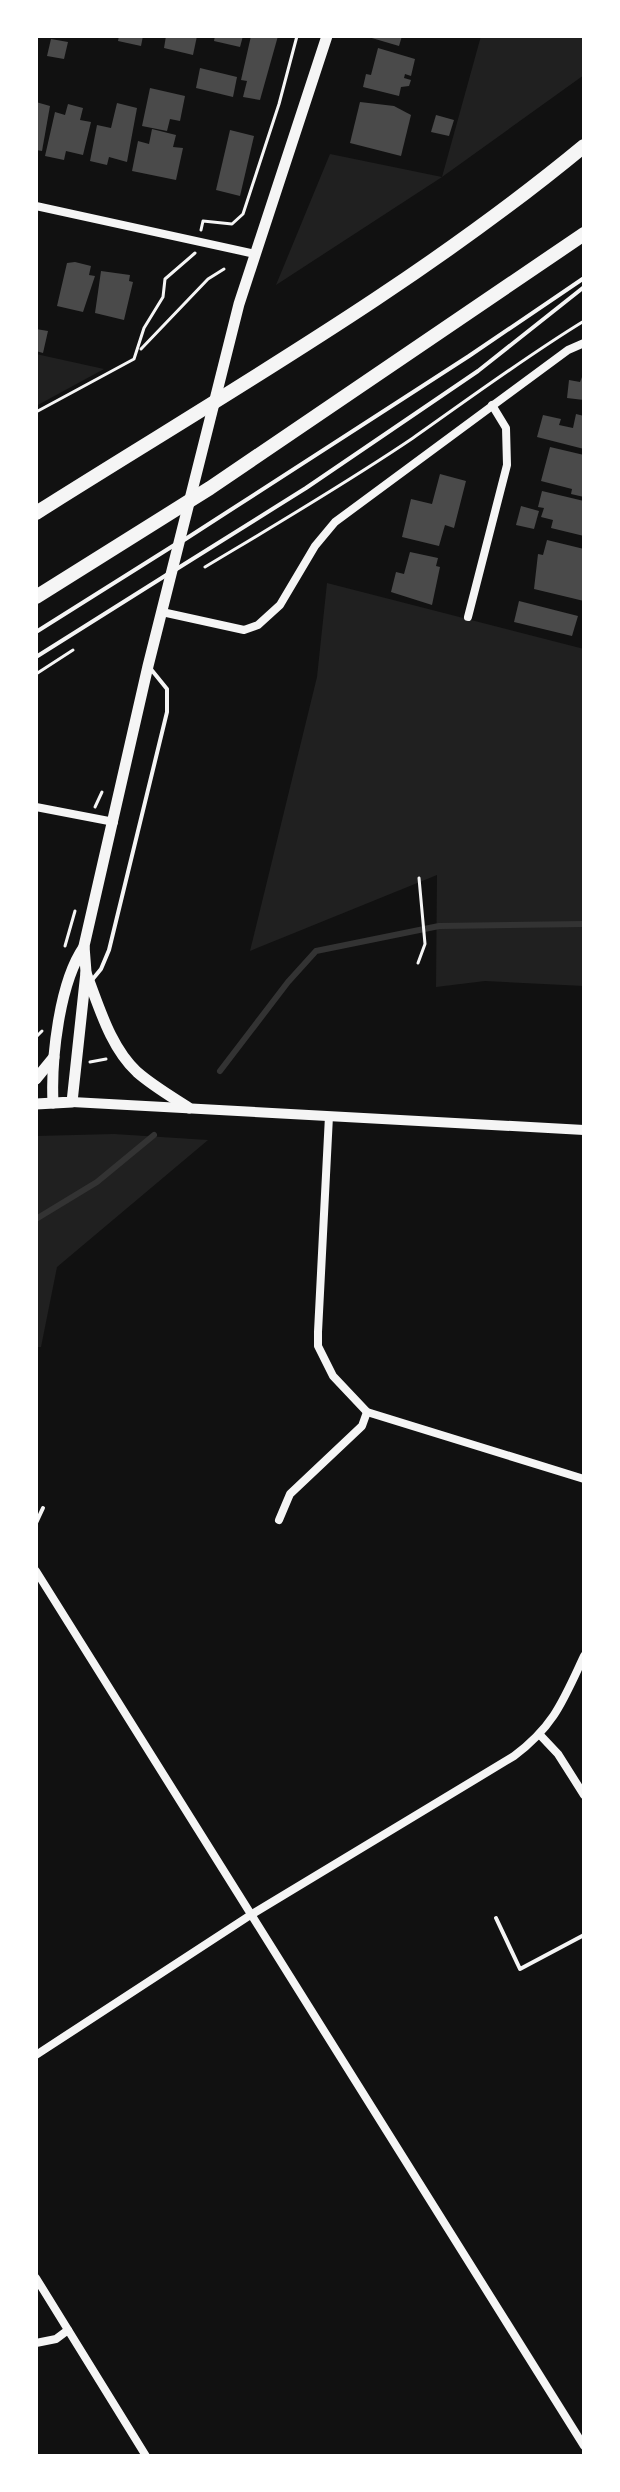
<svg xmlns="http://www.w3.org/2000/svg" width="620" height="2492" font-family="Arial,sans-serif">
<rect width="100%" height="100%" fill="#111"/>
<g fill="#202020">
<polygon points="481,36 584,36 584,75 442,177 276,285 330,154 442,177"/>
<polygon points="36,354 104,369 36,406"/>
<polygon points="327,583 584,649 584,986 485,981 436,987 437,875 250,951 317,677"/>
<polygon points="114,1134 208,1140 57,1267 41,1347 36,1347 36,1136"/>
</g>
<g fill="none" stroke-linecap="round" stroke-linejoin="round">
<g stroke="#333" stroke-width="6">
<polyline points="220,1071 288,982 316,951 439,926 584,924"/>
<polyline points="36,1219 97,1182 154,1135"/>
</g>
</g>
<g fill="#4a4a4a">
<polygon points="119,36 143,36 141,46 118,41"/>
<polygon points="166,36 197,36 193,55 164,48"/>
<polygon points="215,36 243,36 240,47 214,41"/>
<polygon points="251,36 278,36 260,100 243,97 247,81 241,80"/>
<polygon points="365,36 402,36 399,46"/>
<polygon points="51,39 68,42 64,59 47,56"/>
<polygon points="378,48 415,59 411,76 405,74 404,78 411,80 409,86 401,87 399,96 363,87 366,74 371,75"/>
<polygon points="200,68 237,77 233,97 196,88"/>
<polygon points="150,88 185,96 180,121 170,119 167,131 142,126"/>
<polygon points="36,102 50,106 42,151 36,150"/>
<polygon points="360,102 394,106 411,115 401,156 350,143"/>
<polygon points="117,103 137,108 127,162 109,157 107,165 90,161 97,125 111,128"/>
<polygon points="68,104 83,108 80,120 91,122 83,155 66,151 64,160 45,156 55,112 65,115"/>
<polygon points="436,115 454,120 449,136 431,132"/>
<polygon points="152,129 176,135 173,147 183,148 176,180 132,171 138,141 149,144"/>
<polygon points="230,130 254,136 240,196 216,190"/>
<polygon points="75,262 91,266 89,275 95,276 83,312 57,306 67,263"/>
<polygon points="101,271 130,275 129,281 133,282 124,320 95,313"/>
<polygon points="36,329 48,331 43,353 36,351"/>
<polygon points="584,372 584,400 567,398 569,380 580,382"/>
<polygon points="576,414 584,416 584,449 537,437 543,415 561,419 559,425 573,428"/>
<polygon points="550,447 584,455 584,497 571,494 572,489 541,481"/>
<polygon points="440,474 466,481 454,528 445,525 439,546 402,537 411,499 432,504"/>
<polygon points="542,491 584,501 584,536 551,528 553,520 541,517 544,508 538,507"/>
<polygon points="521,506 539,511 534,529 516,525"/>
<polygon points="547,540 584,549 584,601 534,589 538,554 543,555"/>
<polygon points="410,552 438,558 436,566 440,567 432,605 391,592 396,572 404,574"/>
<polygon points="519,601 578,616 572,636 514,622"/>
</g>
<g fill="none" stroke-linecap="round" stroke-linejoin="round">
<g stroke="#f5f5f5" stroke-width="3">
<polyline points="201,230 203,221 232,224 243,214 279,104 297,36"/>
<polyline points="141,349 208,279 224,269"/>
<polyline points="36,412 134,359 144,328 163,297 165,279 195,253"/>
<path d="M205 567C275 525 345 484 413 438 470 398 525 357 584 321"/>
<polyline points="36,674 73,650"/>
<polyline points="95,807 102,792"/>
<polyline points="65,946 75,911"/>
<polyline points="418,963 425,944 419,878"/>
<polyline points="36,1037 42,1031"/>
<polyline points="90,1062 106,1059"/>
</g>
<g stroke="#f5f5f5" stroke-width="4">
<polyline points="184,540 469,356 584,278"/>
<polyline points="175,570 306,488 478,371 584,287"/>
<polyline points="36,632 176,544"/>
<polyline points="36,657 168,574"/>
<polyline points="92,980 101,969 109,950 167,712 167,689 150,668"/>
<polyline points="36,1523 43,1508"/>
<polyline points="496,1918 520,1969 584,1935"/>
</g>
<g stroke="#f5f5f5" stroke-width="8">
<polyline points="36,206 255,254"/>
<polyline points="162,612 244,630 258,625 280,605 315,546 335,522 568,350 584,343"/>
<polyline points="468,617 507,465 506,428 492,405"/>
<polyline points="36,807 114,822"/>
<polyline points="329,1116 318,1332 318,1346 333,1376 367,1412 584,1479"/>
<polyline points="279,1520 290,1494 362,1426 367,1412"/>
<polyline points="36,1571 584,2446"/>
<polyline points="541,1736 558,1754 584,1795"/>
<path d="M36 2055 249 1916 514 1756C554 1726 563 1701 584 1656"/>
<polyline points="36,2278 146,2456"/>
<polyline points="36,2343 56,2339 68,2330"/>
</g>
<polyline stroke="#f5f5f5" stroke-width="10" points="72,1102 584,1130"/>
<g stroke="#f5f5f5" stroke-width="11">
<path d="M86 973C99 1006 110 1047 137 1072 153 1086 172 1097 189 1108"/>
<polyline points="36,1079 54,1057"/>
<path d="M53 1103C51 1059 59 983 84 947"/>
<polyline points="36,1104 72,1102 86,972 84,946 148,666 239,304 327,36"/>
</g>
<g stroke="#f5f5f5" stroke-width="14">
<path d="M36 513C221 396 415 286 584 146"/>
<polyline points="36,597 210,488 584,234"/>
</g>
</g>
<rect width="620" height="2492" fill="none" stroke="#ffffff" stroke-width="76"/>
</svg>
